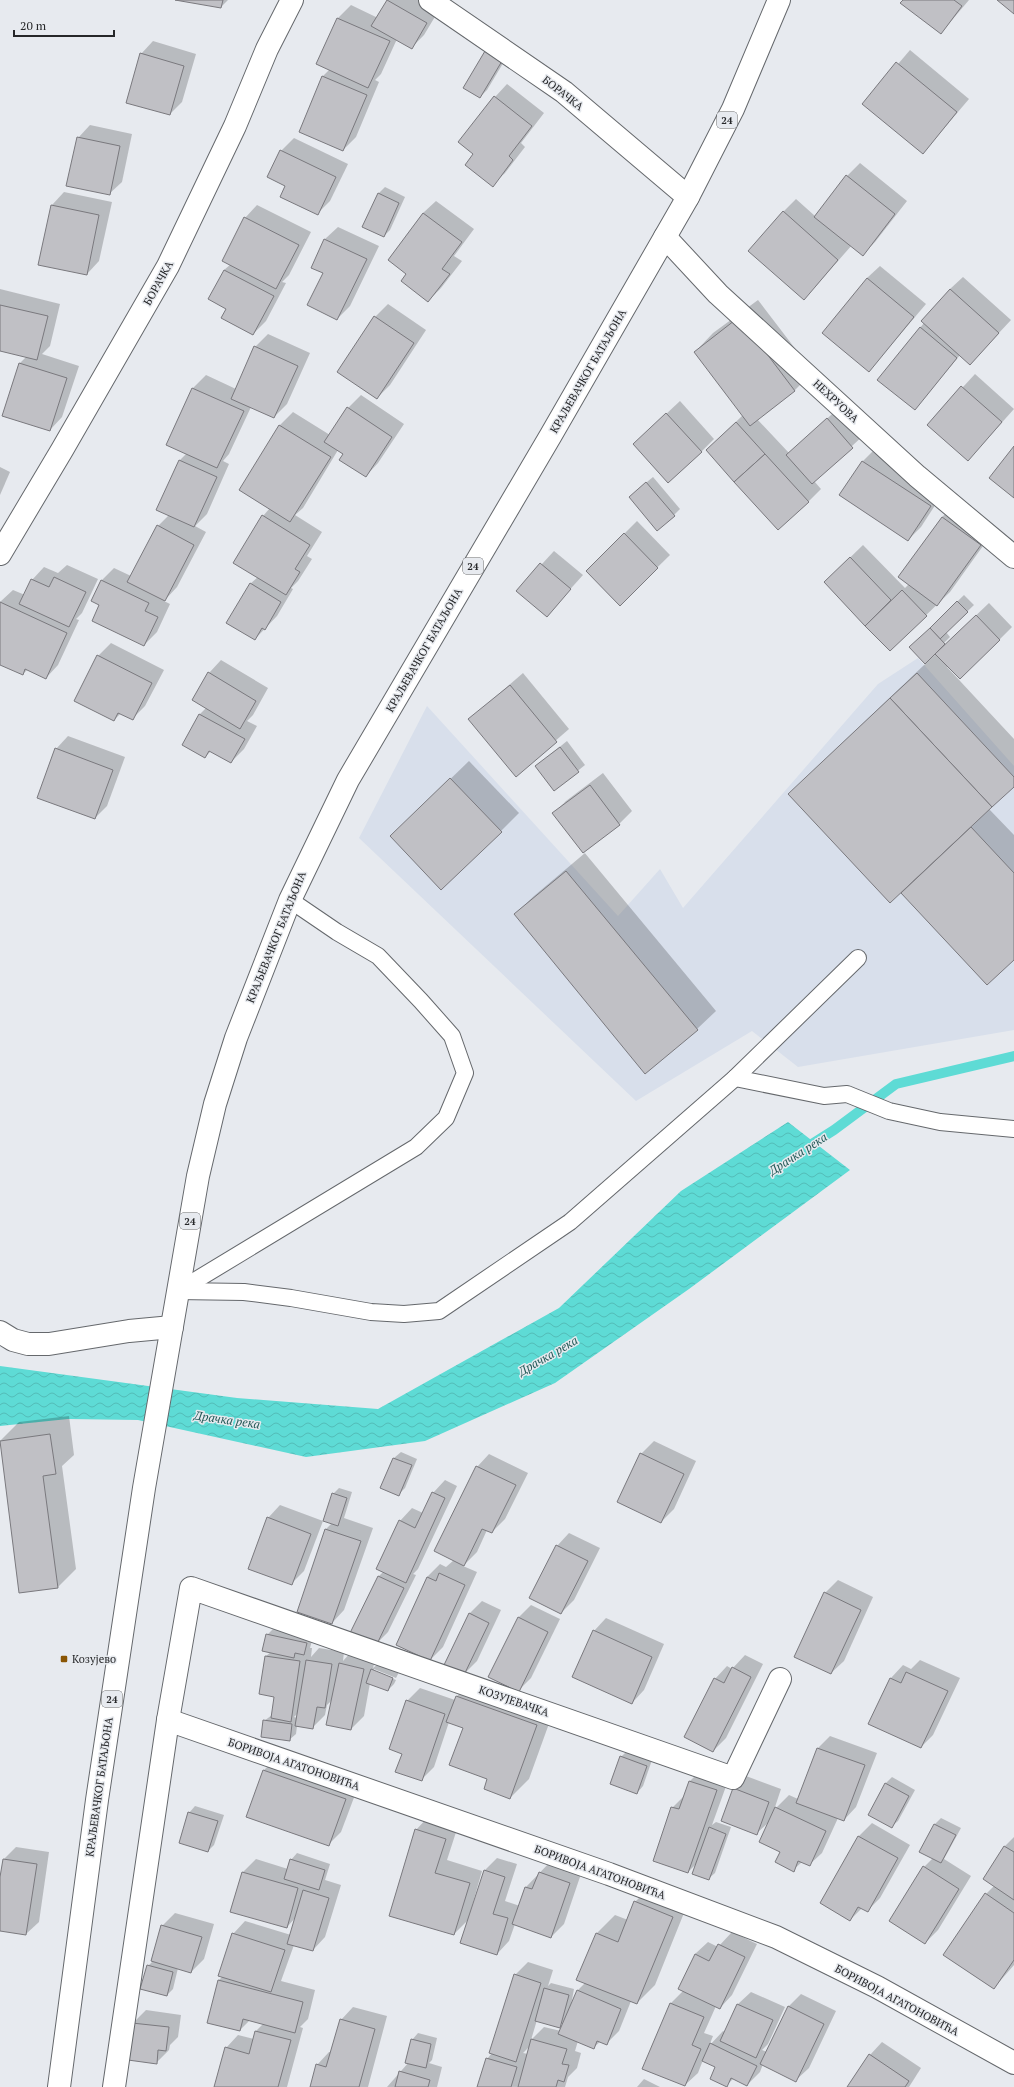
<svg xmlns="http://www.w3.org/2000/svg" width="1014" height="2087" font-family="'PT Serif',serif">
<defs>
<pattern id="water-waves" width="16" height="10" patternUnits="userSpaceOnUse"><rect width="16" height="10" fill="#5edbd5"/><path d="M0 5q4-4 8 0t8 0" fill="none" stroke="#52bcb7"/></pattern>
</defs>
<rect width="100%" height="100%" fill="#e7eaef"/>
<polygon fill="#d8dfeb" points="918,658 1014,766 1014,1030 798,1067 752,1031 636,1101 359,838 427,706 618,916 660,869 683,908 878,684"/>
<polygon fill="url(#water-waves)" points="788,1122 850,1170 689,1289 555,1383 425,1441 306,1457 138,1420 68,1419 0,1426 0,1366 237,1398 378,1409 559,1308 681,1191"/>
<g fill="#0003" fill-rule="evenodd">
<polygon points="181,0 228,0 221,7"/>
<polygon points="388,0 422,0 439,10 424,35 411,48 397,39 381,74 375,80 379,82 356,137 343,150 300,132 323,76 330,69 317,64 338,18 351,5 378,18"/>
<polygon points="904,0 969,0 941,33"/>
<polygon points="153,41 196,54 182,102 170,114 141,54"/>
<polygon points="910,50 969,99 923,153 864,104"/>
<polygon points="508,55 487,90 480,97 464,87"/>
<polygon points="507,84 544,113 521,143 525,147 505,173 492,185 475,153 495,97"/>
<polygon points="90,125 132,134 122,182 109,194 78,138"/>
<polygon points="294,138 348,164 330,201 317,214 287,185 281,151"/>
<polygon points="860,163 907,201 875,242 863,254 852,245 816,286 783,212 796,199 815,216 847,176"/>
<polygon points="385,187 405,197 390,230 384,236 379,193"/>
<polygon points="64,192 112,202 99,261 87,274 39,264 52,205"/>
<polygon points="436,201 474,229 454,256 462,261 441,288 428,301 407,274 389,259 423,213"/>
<polygon points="257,205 311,232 289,275 282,282 286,283 266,321 253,334 224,270 231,264 245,218"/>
<polygon points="338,227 379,246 350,306 337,319 324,273 312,267 325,239"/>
<polygon points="880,266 926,304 869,371 867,278"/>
<polygon points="963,277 1011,320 970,364 960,355 915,409 920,328 950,289"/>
<polygon points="0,289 60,304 50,346 42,354 79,366 62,417 50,430 20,363 27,356 0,350"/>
<polygon points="758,300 813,372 794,391 757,419 789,453 841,406 865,434 814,481 821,489 808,502 707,450 743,415 695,352 713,333"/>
<polygon points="388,304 426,330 390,385 377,398 375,317"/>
<polygon points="268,334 310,353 287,404 274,417 251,407 229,454 223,461 229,464 207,514 195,526 206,532 177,587 164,601 170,604 157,632 144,645 100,604 101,581 114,568 131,576 158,526 169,515 158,510 180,460 187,453 168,444 193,388 206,375 236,389 255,347"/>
<polygon points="975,374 1014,409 980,447 928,425"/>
<polygon points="361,395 404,424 378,463 366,476 338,450 303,508 295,515 322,532 307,556 312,559 298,581 291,588 293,589 277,616 255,639 250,584 258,577 263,516 270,508 240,490 280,425 293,412 330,435 348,408"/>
<polygon points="680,401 714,439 701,452 634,444"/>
<polygon points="875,449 943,493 921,527 908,540 841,495 863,461"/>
<polygon points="0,467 10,472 0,495"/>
<polygon points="653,477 680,509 674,515 636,491"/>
<polygon points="955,505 993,532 950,592 890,650 825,582 863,545 905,588 909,584 899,577 942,517"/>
<polygon points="637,521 670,555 620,604 587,571"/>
<polygon points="554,551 583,575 547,615 518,590"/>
<polygon points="67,565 98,579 82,613 76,619 79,620 58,665 46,678 28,669 23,674 0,664 0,602 13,590 25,595 32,580 44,567 58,573"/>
<polygon points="964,595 974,605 946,632 950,637 925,662 911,647"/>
<polygon points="989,603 1012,627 999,640 947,667 1014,739 1014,785 989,809 1014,835 1014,958 914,882 813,771"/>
<polygon points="111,643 164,670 145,706 132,719 121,713 114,720 76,700 98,656"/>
<polygon points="221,660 268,688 253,715 247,721 257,726 244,749 231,762 211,751 205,757 183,745 200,714 206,708 209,673"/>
<polygon points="523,673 569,729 516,775 470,719"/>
<polygon points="68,736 125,757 107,806 95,818 56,749"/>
<polygon points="567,741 585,765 554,790 536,766"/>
<polygon points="469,761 519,813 501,831 410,818"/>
<polygon points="603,773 632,811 619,824 584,852 716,1011 697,1029 515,914 534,896 585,853 554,813 566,801"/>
<polygon points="69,1416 74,1455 62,1466 76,1569 57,1588 0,1441 19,1422"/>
<polygon points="654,1441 696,1461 674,1509 661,1522 641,1454"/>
<polygon points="401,1452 417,1459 405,1488 399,1494 382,1487 394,1458"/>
<polygon points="489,1454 528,1473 505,1519 492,1532 487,1530 477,1552 463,1566 477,1572 443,1647 430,1660 397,1645 427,1577 440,1564 446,1567 454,1560 477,1467"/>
<polygon points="445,1480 457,1486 418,1569 413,1574 416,1575 388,1632 376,1644 352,1633 379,1576 384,1571 400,1521 412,1508 423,1513 433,1493"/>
<polygon points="339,1488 352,1492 344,1518 373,1528 344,1610 332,1623 298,1612 326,1529 332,1523 333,1494"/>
<polygon points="280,1505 323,1521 304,1571 291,1584 268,1518"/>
<polygon points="569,1533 600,1548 574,1600 561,1613 557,1546"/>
<polygon points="838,1580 873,1597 844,1661 831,1673 825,1593"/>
<polygon points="482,1601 501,1610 477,1661 464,1674 469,1614"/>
<polygon points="531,1605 560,1619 531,1678 518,1691 519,1617"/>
<polygon points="606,1618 664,1644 644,1690 632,1703 594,1631"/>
<path d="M273 1629 313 1637 310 1648H312L311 1657 319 1648 344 1652 343 1661 352 1651 376 1656 373 1668 378 1664 399 1672 396 1678 374 1669V1671L396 1680 394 1684 388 1690 370 1683 364 1716 351 1729 333 1699 327 1705 325 1715 312 1728 297 1726 296 1734 289 1740 264 1721 272 1715 275 1696 266 1656 271 1652 267 1635ZM298 1713 297 1718 294 1717Z"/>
<polygon points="745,1655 763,1664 726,1738 713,1751 715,1679 727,1666 732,1669"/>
<polygon points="920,1660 960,1678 933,1735 921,1747 870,1724 891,1678 903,1665 911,1669"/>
<polygon points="475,1678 555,1707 529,1779 510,1798 489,1779 464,1728 449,1722 434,1767 421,1780 403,1753 407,1701 420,1688 455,1700 457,1696"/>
<polygon points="830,1736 877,1753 856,1807 844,1820 838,1818 822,1853 809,1865 802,1862 793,1870 781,1851 769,1822 757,1833 734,1789 746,1776 781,1789 774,1810 789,1795 798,1799 818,1748"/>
<polygon points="627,1751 652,1760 643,1786 637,1793 621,1757"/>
<polygon points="277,1758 358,1787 341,1832 328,1845 264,1770"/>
<polygon points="703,1768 729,1778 712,1825 716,1822 731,1827 715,1873 708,1879 697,1863 688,1872 672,1808 685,1795 690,1781"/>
<polygon points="892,1777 915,1790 898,1821 891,1827 869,1815 886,1783"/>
<polygon points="195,1806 224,1815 214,1845 208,1851 189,1813"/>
<polygon points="428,1817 458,1826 447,1860 482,1871 468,1920 454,1934 416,1830"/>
<polygon points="941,1818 961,1828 944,1859 971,1876 938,1930 925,1943 924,1867 933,1858 920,1852 935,1824"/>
<polygon points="872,1823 910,1845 880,1898 867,1911 862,1908 850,1920 821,1903 859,1836"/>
<polygon points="1014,1837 1014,1965 994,1988 986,1894 994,1886 984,1879 1005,1846"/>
<polygon points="16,1847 49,1852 39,1922 26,1934 0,1930 0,1884 4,1859"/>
<polygon points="297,1853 330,1864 325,1880 341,1885 325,1937 313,1950 294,1945 281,1981 315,1990 308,2019 300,2027 303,2028 287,2087 215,2087 226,2048 238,2035 254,2039 256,2031 264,2023 250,2020 240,2030 219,1980 223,1976 233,1934 245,1921 291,1935 296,1917 287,1927 231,1911 243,1872 256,1859 288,1869 291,1860"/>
<polygon points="497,1858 517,1864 505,1901 520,1906 526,1887 552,1860 582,1871 564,1924 551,1937 515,1924 509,1941 497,1954 485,1870"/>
<path d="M654 1883 690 1898 655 1985 637 2003 631 2001 619 2031 606 2044 601 2041 594 2047 578 2041 575 2051 581 2053 577 2068 568 2077 565 2087H478L487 2059 492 2053 515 1975 528 1962 553 1970 548 1986 551 1983 574 1989 571 2005 577 1991 586 1982 596 1934 615 1915 628 1920 635 1902ZM537 2020 559 2026 565 2021 561 2031 544 2027 531 2040ZM529 2047 528 2054 523 2053Z"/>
<polygon points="175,1913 214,1924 204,1959 191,1972 178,1968 173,1989 167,1995 148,1966 153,1961 162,1926"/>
<polygon points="732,1932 757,1944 732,1995 720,2008 716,2006 704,2033 713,2036 709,2046 723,2031 725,2032 738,2004 751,1992 785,2007 768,2044 762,2050 767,2052 788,2007 801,1994 836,2011 809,2068 796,2080 763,2064 760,2072 747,2085 734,2078 726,2086 717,2067 703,2060 698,2073 685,2085 671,2003 684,1990 695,1954 708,1942 718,1947"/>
<polygon points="353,2007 387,2016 368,2087 311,2087 317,2065 329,2052 331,2052 341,2020"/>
<polygon points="146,2010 181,2015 178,2037 170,2045 169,2050 156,2063 133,2023"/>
<polygon points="418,2033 437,2038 432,2060 429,2063 442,2067 437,2087 387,2087 409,2062 412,2040"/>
<polygon points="882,2042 921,2068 909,2087 848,2087 870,2055"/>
<polygon points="644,2079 660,2087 637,2087"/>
</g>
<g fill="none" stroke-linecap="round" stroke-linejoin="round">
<polyline stroke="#5edbd5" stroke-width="10" points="804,1149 834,1130 896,1084 1014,1056"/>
</g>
<g fill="#c0c0c5" stroke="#7a797e">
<polygon points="175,0 223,0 221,8"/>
<polygon points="387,0 427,23 412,49 371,26"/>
<polygon points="903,0 954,0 962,6 941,34 900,3"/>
<polygon points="997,0 1014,0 1014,14"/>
<polygon points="337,18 390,41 368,88 316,64"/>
<polygon points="485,51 502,61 480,98 463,88"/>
<polygon points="140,53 184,66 170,115 126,103"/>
<polygon points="896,62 957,112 923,154 862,104"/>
<polygon points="322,76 367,95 343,151 299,132"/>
<polygon points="494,96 532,126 509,156 513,160 493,187 465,165 473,154 458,142"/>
<polygon points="77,137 120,146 110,195 66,186"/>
<polygon points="280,150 336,177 318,215 280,197 285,186 267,177"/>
<polygon points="846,175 895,214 863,256 814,217"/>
<polygon points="378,193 399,203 384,237 362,227"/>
<polygon points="51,205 99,215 87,275 38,265"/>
<polygon points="783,211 838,260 804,300 748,251"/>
<polygon points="423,213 462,242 442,269 450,274 428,302 401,281 406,274 388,260"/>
<polygon points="244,217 299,245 276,289 222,261"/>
<polygon points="324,239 367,259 337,320 307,305 323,273 311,268"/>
<polygon points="224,270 274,296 253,335 221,318 226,309 208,299"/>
<polygon points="867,278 914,317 869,372 822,333"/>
<polygon points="950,289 999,333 970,365 921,321"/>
<polygon points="0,305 48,316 37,360 0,351"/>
<polygon points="374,316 414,343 377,399 337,372"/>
<polygon points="739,317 795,391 750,426 694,352"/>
<polygon points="920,327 957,358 915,410 877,380"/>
<polygon points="254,346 298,366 274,418 231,399"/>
<polygon points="19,363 67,378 50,431 2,416"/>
<polygon points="961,386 1002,422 968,461 927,425"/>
<polygon points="192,388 244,411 217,468 166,445"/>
<polygon points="347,407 392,437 366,477 339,460 343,454 324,442"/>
<polygon points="666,413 702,452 668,483 633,444"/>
<polygon points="827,418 853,448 812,484 786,455"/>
<polygon points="736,422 765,454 734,482 706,450"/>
<polygon points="279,425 331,457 290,522 239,490"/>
<polygon points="1014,446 1014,498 989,478"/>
<polygon points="765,454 809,502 778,530 734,482"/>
<polygon points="179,460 217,477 194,527 156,510"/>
<polygon points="862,461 931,506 908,541 839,495"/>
<polygon points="646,482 675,516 657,531 629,497"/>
<polygon points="262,515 310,545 295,569 300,572 286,595 233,563"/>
<polygon points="942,517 981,545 937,606 898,577"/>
<polygon points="157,525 194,545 165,601 127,582"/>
<polygon points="624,533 658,568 620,606 586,571"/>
<polygon points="850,557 891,600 865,626 824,582"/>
<polygon points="540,563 571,589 547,617 516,591"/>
<polygon points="54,577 86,592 69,627 19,604 31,579 49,587"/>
<polygon points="101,580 149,603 145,611 158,617 144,646 92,621 99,605 91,601"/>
<polygon points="250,583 281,602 265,630 262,628 255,640 226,623"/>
<polygon points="902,590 927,616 890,651 865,626"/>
<polygon points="957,601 968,612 940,639 930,628"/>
<polygon points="0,602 67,633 46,679 25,669 23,675 0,665"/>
<polygon points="976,615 1000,640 960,679 935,654"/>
<polygon points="930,628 945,644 925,664 909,647"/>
<polygon points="97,655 152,683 133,720 118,713 114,721 74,701"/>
<polygon points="208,672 256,701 240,729 192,700"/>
<polygon points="917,673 1014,777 1014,787 992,807 890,698"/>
<polygon points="510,685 557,742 516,777 468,719"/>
<polygon points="890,698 992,807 890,903 788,794"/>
<polygon points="199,714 245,739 231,763 209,751 205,758 182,745"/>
<polygon points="560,747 579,772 554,791 535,766"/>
<polygon points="55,748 113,770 95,819 37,798"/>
<polygon points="450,778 502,832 441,890 390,836"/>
<polygon points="590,785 620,825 583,853 552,813"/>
<polygon points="971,827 1014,873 1014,960 987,985 901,893"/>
<polygon points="566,871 698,1030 645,1074 514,914"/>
<polygon points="50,1434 56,1474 43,1476 58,1588 19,1593 0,1441"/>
<polygon points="640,1453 684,1474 661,1523 617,1502"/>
<polygon points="393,1458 412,1465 399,1496 380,1488"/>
<polygon points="476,1466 516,1485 492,1533 482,1529 464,1566 434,1551"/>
<polygon points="432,1492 445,1498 406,1583 376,1569 399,1520 415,1528"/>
<polygon points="332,1493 347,1498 338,1526 323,1521"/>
<polygon points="267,1517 311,1534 292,1585 248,1569"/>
<polygon points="325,1529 361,1541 332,1624 297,1612"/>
<polygon points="556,1545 588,1561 561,1614 529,1598"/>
<polygon points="439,1573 465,1585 430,1661 396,1645 427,1577 436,1581"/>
<polygon points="378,1576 404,1588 376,1646 350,1633"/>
<polygon points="824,1592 861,1610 831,1674 794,1657"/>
<polygon points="469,1613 489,1623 464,1675 444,1665"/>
<polygon points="518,1617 548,1632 519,1692 488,1677"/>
<polygon points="593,1630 652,1657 632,1704 572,1677"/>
<polygon points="266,1634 307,1643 304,1655 295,1653 294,1658 262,1651"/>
<polygon points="265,1656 300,1661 291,1722 271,1718 274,1697 259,1694"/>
<polygon points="306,1660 332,1664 325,1708 317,1707 313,1729 295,1726"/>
<polygon points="339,1663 364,1669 351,1730 326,1725"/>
<polygon points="732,1667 751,1677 713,1752 684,1737 714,1678 724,1683"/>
<polygon points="371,1669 393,1678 388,1691 366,1683"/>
<polygon points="906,1672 948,1691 921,1748 868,1724 890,1678 901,1683"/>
<polygon points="456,1696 537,1725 510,1799 484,1789 487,1779 449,1765 463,1728 446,1722"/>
<polygon points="406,1700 445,1714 422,1781 395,1772 402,1754 389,1749"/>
<polygon points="263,1720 292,1724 290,1741 261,1737"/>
<polygon points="817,1748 865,1765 844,1821 796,1803"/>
<polygon points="620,1756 647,1766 637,1794 610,1784"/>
<polygon points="263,1770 346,1799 329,1846 246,1817"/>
<polygon points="689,1781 717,1790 688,1873 653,1861 671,1807 679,1809"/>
<polygon points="885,1783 909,1796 892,1828 868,1815"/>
<polygon points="733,1788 769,1802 757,1835 721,1821"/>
<polygon points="775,1807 826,1831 810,1866 798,1861 794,1872 775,1862 780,1852 759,1842"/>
<polygon points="188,1812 218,1821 208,1852 179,1843"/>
<polygon points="934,1824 956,1835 941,1863 919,1852"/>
<polygon points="709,1827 726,1834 709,1880 692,1874"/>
<polygon points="415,1829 446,1839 435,1873 470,1883 454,1935 389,1916"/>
<polygon points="858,1836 898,1858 868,1912 858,1907 850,1921 820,1903"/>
<polygon points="1004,1846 1014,1852 1014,1900 983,1879"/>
<polygon points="3,1859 37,1864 26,1935 0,1931 0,1877"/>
<polygon points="290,1859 325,1870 319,1890 284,1879"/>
<polygon points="923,1866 959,1889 925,1944 889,1921"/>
<polygon points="484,1870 505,1877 493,1914 508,1918 497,1955 460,1943"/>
<polygon points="242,1872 298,1888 287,1928 230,1912"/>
<polygon points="539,1872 570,1883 551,1938 512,1924 525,1887 532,1889"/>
<polygon points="303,1890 329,1898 313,1951 287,1944"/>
<polygon points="985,1893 1014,1913 1014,1960 994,1989 943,1955"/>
<polygon points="634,1901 673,1917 637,2004 576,1980 596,1933 618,1942"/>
<polygon points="161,1925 202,1937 191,1973 151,1961"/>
<polygon points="232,1933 285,1950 271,1992 218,1976"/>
<polygon points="718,1944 745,1957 720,2009 678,1989 695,1954 709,1961"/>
<polygon points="147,1965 173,1972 167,1996 140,1989"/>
<polygon points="514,1974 541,1983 516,2062 489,2053"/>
<polygon points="218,1980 303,2002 295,2033 243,2019 240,2031 207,2023"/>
<polygon points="544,1988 569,1995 560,2028 535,2021"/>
<polygon points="577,1990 621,2009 607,2045 597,2041 594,2049 558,2034"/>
<polygon points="670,2003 704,2017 692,2045 701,2049 685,2086 642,2069"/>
<polygon points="737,2004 773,2020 756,2058 720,2041"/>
<polygon points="788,2006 824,2024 796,2082 760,2064"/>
<polygon points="340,2019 375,2029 359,2087 310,2087 316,2064 326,2067"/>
<polygon points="132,2023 169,2027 166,2051 158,2050 157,2064 128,2060"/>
<polygon points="255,2031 291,2040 278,2087 214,2087 225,2047 249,2054"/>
<polygon points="411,2039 431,2044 426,2068 405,2063"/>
<polygon points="531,2039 567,2049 562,2064 569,2065 564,2082 558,2080 556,2087 518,2087"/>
<polygon points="710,2043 757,2066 747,2086 731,2078 727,2087 710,2079 715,2067 702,2061"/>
<polygon points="869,2054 909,2081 905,2087 847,2087"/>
<polygon points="486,2058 517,2067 511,2087 477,2087"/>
<polygon points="399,2071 430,2080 428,2087 395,2087"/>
</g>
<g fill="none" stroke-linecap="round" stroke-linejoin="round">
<defs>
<g id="lane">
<polyline points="735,1078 824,1096 847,1094 889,1111 940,1122 1014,1129"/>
<polyline points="178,1291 244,1292 291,1298 371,1312 404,1314 439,1311 570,1222 735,1078 858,958"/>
<polyline points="178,1291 416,1147 446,1118 465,1073 452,1036 421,1001 378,956 337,932 290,900"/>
</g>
<g id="street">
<polyline points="430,0 564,92 688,197"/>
<polyline points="665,237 718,294 917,476 1014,557"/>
<polyline points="0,554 62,450 168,266 235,126 267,49 292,0"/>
<polyline points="0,1332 13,1340 28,1344 49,1344 129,1331 172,1327"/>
<polyline points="168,1720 609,1874 776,1937 877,1987 1014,2063"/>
<polyline points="114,2087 168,1720 191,1588 733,1778 780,1679"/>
</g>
<polyline id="primary" points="59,2087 97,1800 144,1488 198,1176 215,1104 236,1038 290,900 348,780 551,435 688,197 733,109 779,0"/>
</defs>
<use href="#lane" stroke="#65686c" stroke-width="18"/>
<use href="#street" stroke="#65686c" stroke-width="24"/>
<use href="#primary" stroke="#65686c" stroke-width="24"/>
<use href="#lane" stroke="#fff" stroke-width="16"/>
<use href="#street" stroke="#fff" stroke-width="22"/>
<use href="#primary" stroke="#fff" stroke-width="22"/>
</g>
<rect fill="#8a5504" stroke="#e7eaef" stroke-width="1.5" x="60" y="1655" width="8" height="8" rx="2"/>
<g text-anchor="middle" stroke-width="3" stroke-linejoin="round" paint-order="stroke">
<g fill="#e7eaef" stroke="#606264" stroke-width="1">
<rect x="717" y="112" width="20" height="16" rx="3"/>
<rect x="463" y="558" width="20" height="16" rx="3"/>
<rect x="180" y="1213" width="20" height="16" rx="3"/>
<rect x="102" y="1691" width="20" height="16" rx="3"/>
</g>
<g font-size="10" font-weight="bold" fill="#262729">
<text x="727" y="124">24</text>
<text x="473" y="570">24</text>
<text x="190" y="1225">24</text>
<text x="112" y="1703">24</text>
</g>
<g font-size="11" fill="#262729" stroke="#e7eaef">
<text transform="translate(563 93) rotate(38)" y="4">БОРАЧКА</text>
<text transform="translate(158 283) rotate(-61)" y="4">БОРАЧКА</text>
<text transform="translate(588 371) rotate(-60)" y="4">КРАЉЕВАЧКОГ БАТАЉОНА</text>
<text transform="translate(836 401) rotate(43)" y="4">НЕХРУОВА</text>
<text transform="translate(424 650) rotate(-60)" y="4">КРАЉЕВАЧКОГ БАТАЉОНА</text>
<text transform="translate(276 937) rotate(-68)" y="4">КРАЉЕВАЧКОГ БАТАЉОНА</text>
<text transform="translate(514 1701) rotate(19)" y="4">КОЗУЈЕВАЧКА</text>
<text transform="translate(294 1764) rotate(19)" y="4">БОРИВОЈА АГАТОНОВИЋА</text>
<text transform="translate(99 1787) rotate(-82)" y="4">КРАЉЕВАЧКОГ БАТАЉОНА</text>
<text transform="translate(600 1872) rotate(20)" y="4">БОРИВОЈА АГАТОНОВИЋА</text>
<text transform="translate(897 2000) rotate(28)" y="4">БОРИВОЈА АГАТОНОВИЋА</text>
</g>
<g font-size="11" fill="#262729" stroke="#e7eaef" text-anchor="start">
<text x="72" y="1663">Козујево</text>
</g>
<g font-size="12" font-style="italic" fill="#255a58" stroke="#e7eaef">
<text transform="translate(798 1154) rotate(-33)" y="4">Драчка река</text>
<text transform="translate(548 1356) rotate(-30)" y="4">Драчка река</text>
<text transform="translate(227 1420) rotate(8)" y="4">Драчка река</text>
</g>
</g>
<path d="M14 30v6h100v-6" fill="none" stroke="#262729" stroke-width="2"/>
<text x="20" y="30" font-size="12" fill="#262729" stroke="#e7eaef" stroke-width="3" paint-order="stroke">20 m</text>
</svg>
